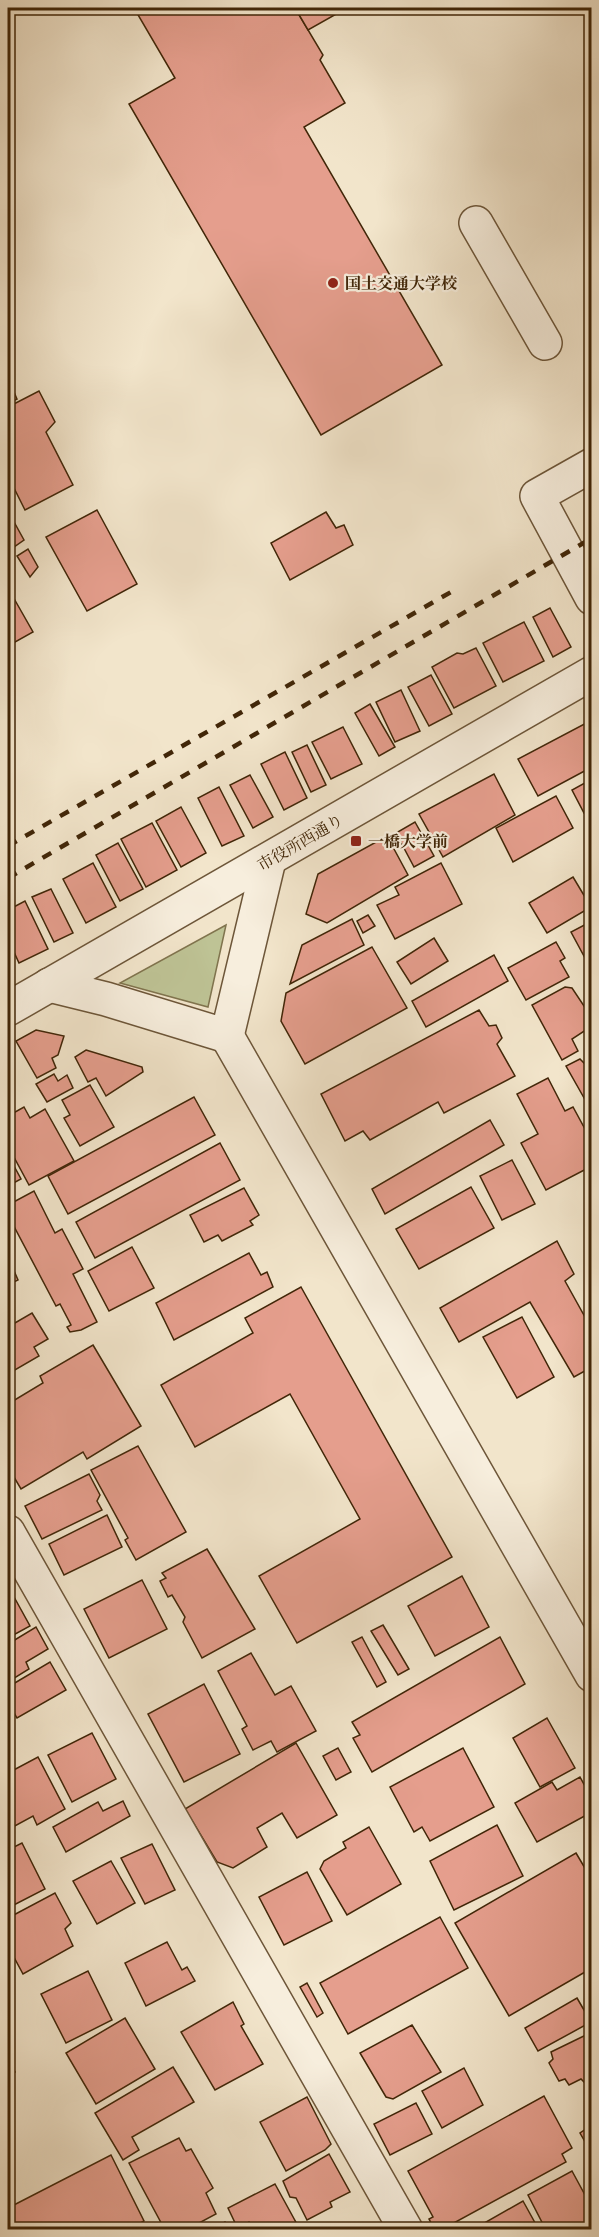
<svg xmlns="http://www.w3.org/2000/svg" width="599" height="2237" font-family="'IM FELL French Canon','Noto Serif JP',serif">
<rect width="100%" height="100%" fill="#f2e5cb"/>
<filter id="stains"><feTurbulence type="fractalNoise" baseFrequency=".00333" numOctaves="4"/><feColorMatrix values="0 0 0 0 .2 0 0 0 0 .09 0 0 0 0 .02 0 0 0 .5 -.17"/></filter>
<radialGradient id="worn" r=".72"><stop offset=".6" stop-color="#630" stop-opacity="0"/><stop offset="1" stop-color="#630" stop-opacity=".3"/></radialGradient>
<polygon fill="#bec395" stroke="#80744e" stroke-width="1.5" points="226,925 208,1007 120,983"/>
<g fill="#e59e8d" stroke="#412608" stroke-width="1.5">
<polygon points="134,8 295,8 323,55 320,60 345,103 304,127 442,365 321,435 129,104 175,78"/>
<polygon points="308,8 347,8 308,30 298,13"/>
<polygon points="8,378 17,399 8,403"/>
<polygon points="39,391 55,422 46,432 73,485 25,510 8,476 8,407"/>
<polygon points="97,510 137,584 87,611 46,537"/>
<polygon points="8,511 24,540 11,549 8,542"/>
<polygon points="326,512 336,528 344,525 353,545 290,580 271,543"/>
<polygon points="28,549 38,567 30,577 17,556"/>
<polygon points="8,588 33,632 8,646"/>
<polygon points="550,608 571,647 553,657 533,617"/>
<polygon points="524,622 544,661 503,682 483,643"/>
<polygon points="476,648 496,686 454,708 432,667 457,653 463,654"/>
<polygon points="431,675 452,714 429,726 408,687"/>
<polygon points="401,690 420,731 395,742 376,702"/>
<polygon points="370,704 395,747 379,756 355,713"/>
<polygon points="592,720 592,767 538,796 518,759"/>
<polygon points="343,727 362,764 331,779 312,742"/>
<polygon points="307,745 326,785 311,792 292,752"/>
<polygon points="285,752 307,798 284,810 261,764"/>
<polygon points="494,774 515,815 443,857 419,814"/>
<polygon points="250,775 273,817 253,828 230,785"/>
<polygon points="592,779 592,810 584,813 572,790"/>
<polygon points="219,787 244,836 222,846 198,798"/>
<polygon points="556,796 573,828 513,862 496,828"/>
<polygon points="181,807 206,853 181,867 156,821"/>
<polygon points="415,822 434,856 414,867 396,833"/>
<polygon points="152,823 177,870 146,887 121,839"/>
<polygon points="387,836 408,875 327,923 306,914 318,874"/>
<polygon points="118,843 143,889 120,901 96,855"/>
<polygon points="93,863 116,907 86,923 63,879"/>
<polygon points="441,863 462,904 395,939 377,905 399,895 395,887"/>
<polygon points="573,877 591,907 547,933 529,903"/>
<polygon points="51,889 73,933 54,942 32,897"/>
<polygon points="25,901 48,949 19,963 8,939 8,910"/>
<polygon points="368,915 375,926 363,933 357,921"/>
<polygon points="352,919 364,945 290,984 302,945"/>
<polygon points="592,921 592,971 571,932"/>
<polygon points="434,938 448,961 411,984 397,962"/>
<polygon points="556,942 565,958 560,961 569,977 526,1000 508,968"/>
<polygon points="372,947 407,1008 305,1064 281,1021 286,993"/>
<polygon points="494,955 508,981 426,1027 412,1001"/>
<polygon points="565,987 572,988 592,1018 592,1024 589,1028 572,1039 578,1051 562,1060 532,1005"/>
<polygon points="479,1010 489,1026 496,1025 502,1038 497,1044 515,1076 444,1113 438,1102 370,1140 363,1131 345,1141 321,1094"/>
<polygon points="36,1030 64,1036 58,1055 52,1058 56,1068 37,1078 16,1041"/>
<polygon points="86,1050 142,1067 143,1072 106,1096 96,1078 88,1082 75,1057"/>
<polygon points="580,1059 587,1066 592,1064 592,1112 566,1066"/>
<polygon points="54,1074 58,1081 67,1075 73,1088 47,1102 36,1084"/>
<polygon points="548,1078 565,1111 573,1107 592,1142 592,1166 546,1190 521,1143 538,1134 517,1094"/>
<polygon points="90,1085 114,1127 80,1146 64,1118 70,1115 62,1100"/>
<polygon points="194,1097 215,1135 68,1214 48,1176"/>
<polygon points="24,1107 30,1118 45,1109 74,1161 29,1185 8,1146 8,1116"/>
<polygon points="490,1120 504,1145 385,1214 372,1189"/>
<polygon points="220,1143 240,1180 95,1258 76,1222"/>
<polygon points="8,1155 21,1179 8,1186"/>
<polygon points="512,1160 535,1204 502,1220 480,1176"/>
<polygon points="471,1187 494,1228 419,1269 396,1229"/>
<polygon points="244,1188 259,1215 250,1221 253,1225 222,1241 218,1235 204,1242 190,1215"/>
<polygon points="34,1191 55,1233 62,1229 83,1269 73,1274 97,1322 81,1330 70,1332 67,1327 71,1325 60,1304 56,1306 8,1215 8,1205"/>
<polygon points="557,1241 574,1274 565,1281 590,1326 592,1325 592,1367 574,1377 530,1302 459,1342 440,1308"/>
<polygon points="132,1247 154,1288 109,1311 88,1271"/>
<polygon points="249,1253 261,1275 267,1272 273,1287 174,1340 156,1303"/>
<polygon points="8,1257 18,1280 8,1285"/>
<polygon points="301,1287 452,1557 297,1643 259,1576 360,1519 290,1394 195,1447 161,1385 253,1333 245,1318"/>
<polygon points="32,1313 48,1339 34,1347 39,1356 8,1374 8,1327"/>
<polygon points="522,1317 554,1377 517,1398 483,1337"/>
<polygon points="93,1345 141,1426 87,1459 83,1452 21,1489 8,1467 8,1404 43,1383 40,1376"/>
<polygon points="138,1446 186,1532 136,1560 125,1540 128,1538 91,1470"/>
<polygon points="89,1474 100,1495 97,1501 102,1510 42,1539 25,1506"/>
<polygon points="107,1515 122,1547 64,1575 49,1544"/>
<polygon points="207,1549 255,1629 202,1658 183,1622 185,1617 172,1595 168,1597 160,1581 166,1578 162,1573"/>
<polygon points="462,1576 489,1627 435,1656 408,1606"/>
<polygon points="142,1580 167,1629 109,1658 84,1609"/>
<polygon points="8,1586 30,1626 8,1638"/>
<polygon points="383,1625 409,1669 398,1675 371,1631"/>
<polygon points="36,1627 48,1649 26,1662 29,1669 8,1682 8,1644"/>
<polygon points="362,1637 386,1682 377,1687 352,1642"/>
<polygon points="500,1637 525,1684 372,1772 353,1738 360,1735 352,1722"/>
<polygon points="251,1653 275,1695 291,1686 316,1731 277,1752 271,1741 253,1750 242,1729 247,1726 218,1671"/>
<polygon points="50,1662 66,1690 17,1718 8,1702 8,1687"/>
<polygon points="204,1684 240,1754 184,1782 148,1714"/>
<polygon points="547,1718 575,1768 540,1787 513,1738"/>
<polygon points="92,1733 116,1779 72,1802 48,1755"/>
<polygon points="296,1743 337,1815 297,1838 282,1813 257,1828 267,1847 233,1868 217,1862 185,1809"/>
<polygon points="338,1748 351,1772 336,1780 323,1756"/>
<polygon points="463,1748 494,1807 430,1841 422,1827 414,1832 390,1787"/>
<polygon points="38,1757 65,1809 37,1825 33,1816 13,1827 8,1816 8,1773"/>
<polygon points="580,1777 592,1799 592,1812 537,1842 515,1803 552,1782 557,1790"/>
<polygon points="123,1801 130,1816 66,1852 53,1827 98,1802 103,1811"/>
<polygon points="497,1825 523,1876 454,1910 430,1861"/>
<polygon points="369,1827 401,1884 347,1915 320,1869 324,1861 346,1848 343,1842"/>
<polygon points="22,1843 45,1889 8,1908 8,1850"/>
<polygon points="152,1844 175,1890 145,1904 121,1858"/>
<polygon points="576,1853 592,1880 592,1968 509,2016 455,1923"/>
<polygon points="111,1861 135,1903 97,1924 73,1881"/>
<polygon points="307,1872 332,1921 284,1945 259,1897"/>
<polygon points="55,1893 71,1923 65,1929 73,1946 23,1974 8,1946 8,1918"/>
<polygon points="440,1917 468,1968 348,2034 320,1983"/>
<polygon points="167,1942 182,1970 187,1967 195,1981 146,2006 125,1963"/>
<polygon points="88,1971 112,2020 66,2043 41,1994"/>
<polygon points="307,1983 323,2013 317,2017 300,1987"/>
<polygon points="577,1998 591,2022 538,2051 525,2028"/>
<polygon points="233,2002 244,2024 241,2026 263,2064 215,2090 181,2032"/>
<polygon points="125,2018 155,2069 96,2104 66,2053"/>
<polygon points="412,2025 441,2072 393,2099 386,2097 360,2053"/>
<polygon points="592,2032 592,2079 585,2083 581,2079 569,2085 565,2079 559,2081 549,2063 553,2059 551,2052"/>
<polygon points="8,2059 15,2072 8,2076"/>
<polygon points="173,2067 194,2102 132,2137 139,2150 123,2160 95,2113"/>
<polygon points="464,2068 483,2105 442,2128 422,2091"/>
<polygon points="544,2096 572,2148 562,2154 566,2162 441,2230 435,2230 429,2219 433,2217 408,2171"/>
<polygon points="307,2097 331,2144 325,2150 286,2171 260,2122"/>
<polygon points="416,2103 432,2134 390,2155 374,2124"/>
<polygon points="592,2125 592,2154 580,2133"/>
<polygon points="179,2138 186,2151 191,2149 213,2188 206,2193 216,2214 186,2230 165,2230 129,2163"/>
<polygon points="329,2154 350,2192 330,2202 332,2207 307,2220 296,2198 290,2197 283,2181"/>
<polygon points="111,2155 144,2221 127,2230 8,2230 8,2208"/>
<polygon points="572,2171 592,2208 592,2227 587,2230 546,2230 528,2195"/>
<polygon points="275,2184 298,2226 291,2230 253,2230 249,2222 238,2229 228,2208"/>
<polygon points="523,2201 539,2230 472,2230"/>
<polygon points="225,2222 229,2230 211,2230"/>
</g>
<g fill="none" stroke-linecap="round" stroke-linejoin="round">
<defs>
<g id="minor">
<polyline points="476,223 545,343"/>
<polyline points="592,465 537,496 592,598"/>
<polyline points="49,985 106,999 227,1036 269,860"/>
<polyline points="8,1009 592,673"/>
<polyline points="227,1036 592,1675"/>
<polyline points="8,1532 406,2230"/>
</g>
</defs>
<use href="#minor" stroke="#6d5639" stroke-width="36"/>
<use href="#minor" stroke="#f7eedd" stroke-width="33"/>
<g stroke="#412608" stroke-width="4.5" stroke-dasharray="10 10" stroke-linecap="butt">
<polyline points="8,846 458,588"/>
<polyline points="8,878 592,538"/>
</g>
</g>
<g fill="#8f2418" stroke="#f7eedd" stroke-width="2">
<circle cx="333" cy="283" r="6"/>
<rect x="350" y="835" width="12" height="12" rx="3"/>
</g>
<g text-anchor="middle" stroke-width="4.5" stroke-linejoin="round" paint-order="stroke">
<g font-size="16" font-weight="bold" fill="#412608" stroke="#f7eedd" text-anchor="start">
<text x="345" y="289">国土交通大学校</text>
<text x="368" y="847">一橋大学前</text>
</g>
<g font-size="16" fill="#412608" stroke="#f7eedd">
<text transform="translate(300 842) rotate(-30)" y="6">市役所西通り</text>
</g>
</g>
<rect width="599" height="2237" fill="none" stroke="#f2e5cb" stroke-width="30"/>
<rect x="9" y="9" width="581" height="2219" fill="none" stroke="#412608" stroke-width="3"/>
<rect x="15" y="15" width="569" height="2207" fill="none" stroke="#412608" stroke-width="1.5"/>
<rect width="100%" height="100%" filter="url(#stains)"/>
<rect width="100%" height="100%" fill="url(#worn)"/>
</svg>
